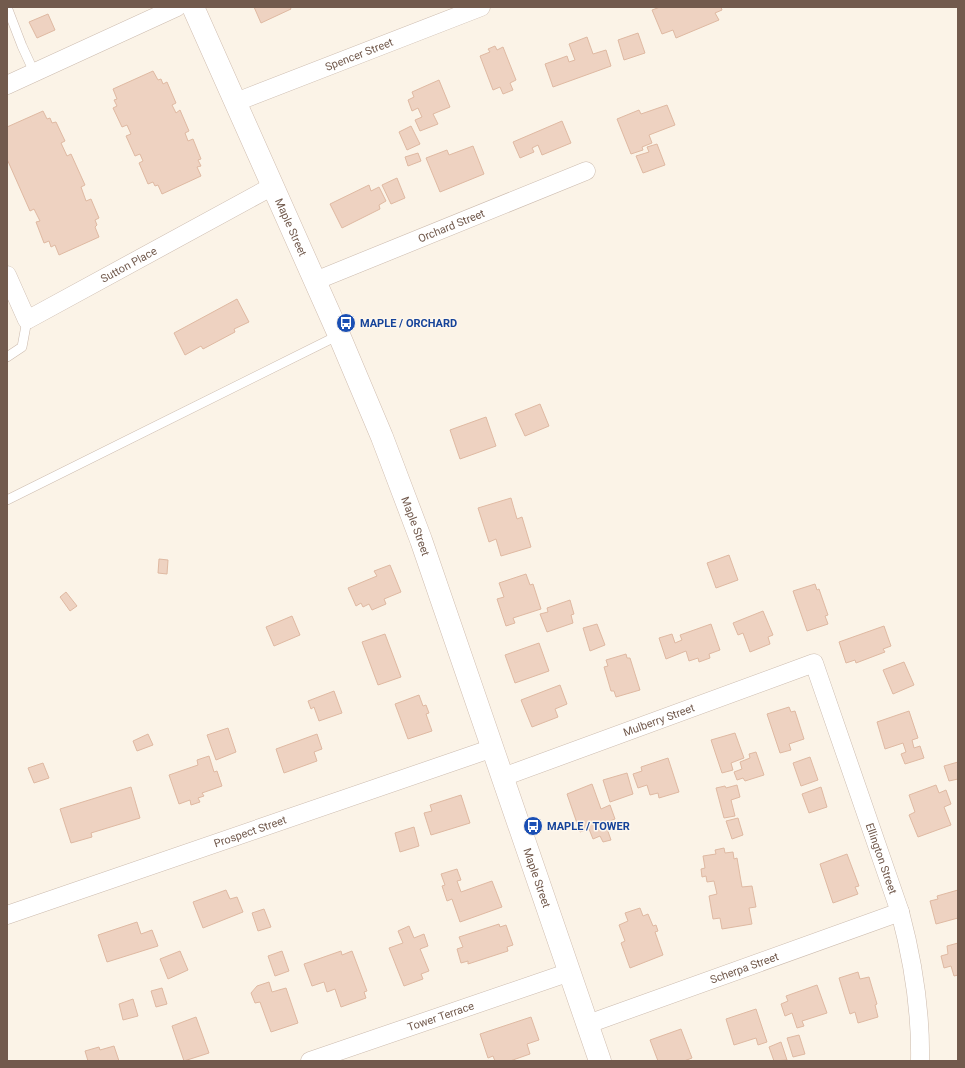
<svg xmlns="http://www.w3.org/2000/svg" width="965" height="1068" font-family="Roboto,sans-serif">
<rect width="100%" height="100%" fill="#fbf3e7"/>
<g fill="#eed2c1" stroke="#dfb9a2">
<polygon points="254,7 290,7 291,9 261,23"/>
<polygon points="660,7 721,7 722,10 715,13 719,20 676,38 673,30 662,34 652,10"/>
<polygon points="48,14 55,30 37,38 29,22"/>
<polygon points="638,33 645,53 624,60 618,40"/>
<polygon points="587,37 593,54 606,50 611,66 553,87 545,64 567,56 569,62 575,60 569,44"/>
<polygon points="495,46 497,50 503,47 516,80 510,83 513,90 503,94 500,87 493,90 480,56 490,52 488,49"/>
<polygon points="153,71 158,80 161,79 163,84 167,82 176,103 172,105 176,113 180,110 189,131 185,133 188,141 193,139 201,159 198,160 201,166 197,167 201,176 162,194 158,185 155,186 153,182 148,184 139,163 143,161 140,154 135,156 126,136 131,134 127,125 122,127 113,108 117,106 114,100 117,99 113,89"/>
<polygon points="439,80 450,107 433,114 438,124 420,131 415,120 422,117 418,108 412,111 408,100 414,97 412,92"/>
<polygon points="667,105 675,125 649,135 652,143 642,147 643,150 631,154 617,119 639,110 641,114"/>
<polygon points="43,111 47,119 50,118 52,123 56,122 65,141 61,143 67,156 71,154 85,185 81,187 86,201 91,199 99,218 95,220 97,225 95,227 99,237 59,255 55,245 51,247 49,241 44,243 36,222 40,221 34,209 30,211 7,159 7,127"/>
<polygon points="562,121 571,143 542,155 538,145 532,148 534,152 520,158 513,142"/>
<polygon points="411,126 420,144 407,150 399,132"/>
<polygon points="657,144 665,165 643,173 636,156 649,152 647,147"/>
<polygon points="473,146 484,174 440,192 426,158 447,150 449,155"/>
<polygon points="418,153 421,161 408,166 405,157"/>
<polygon points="397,178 405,198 391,204 382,185"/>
<polygon points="369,185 371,191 379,187 386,201 379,205 380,209 342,228 330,204"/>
<polygon points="237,299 249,322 234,329 235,332 203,349 201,346 185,355 174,333"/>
<polygon points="540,404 549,426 525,436 515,414"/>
<polygon points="486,417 496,446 460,459 450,430"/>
<polygon points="511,498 517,519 522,517 531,547 501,556 496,539 489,542 478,508"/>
<polygon points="729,555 738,580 716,588 707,563"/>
<polygon points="159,559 168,560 167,574 158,573"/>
<polygon points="390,565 401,592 384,599 386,604 372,610 369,604 363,607 361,603 356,606 348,588 377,576 374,571"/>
<polygon points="526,574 530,585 533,584 541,609 513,618 515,623 506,626 497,599 504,597 499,583"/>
<polygon points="815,584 817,590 819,589 828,615 825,616 828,624 807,631 793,591"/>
<polygon points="66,592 77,606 70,611 60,597"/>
<polygon points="570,600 574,614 571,615 573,623 547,632 540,614 548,612 547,608"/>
<polygon points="763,611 773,635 768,637 770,644 750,652 743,633 738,635 733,623"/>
<polygon points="292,616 300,635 274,646 266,627"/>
<polygon points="597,624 605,645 590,651 583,628"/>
<polygon points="711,624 720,650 709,654 710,658 699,662 698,658 689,661 686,651 666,659 659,638 672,634 675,643 682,640 680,635"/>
<polygon points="884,626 891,646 883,649 885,652 856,663 855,660 846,663 839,642"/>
<polygon points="385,634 401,677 378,685 362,642"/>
<polygon points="539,643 549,671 515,683 505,655"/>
<polygon points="626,654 627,658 630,658 640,690 616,697 614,691 611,691 604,667 608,666 606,660"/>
<polygon points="904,662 914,685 893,694 883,670"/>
<polygon points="560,685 567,704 555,709 558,717 532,727 521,700"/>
<polygon points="334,691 342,713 319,721 314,707 311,709 308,701"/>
<polygon points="419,695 423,706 426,705 429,713 426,714 432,731 408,739 395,704"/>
<polygon points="789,707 791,712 795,711 804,739 789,744 791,750 780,753 767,714"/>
<polygon points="909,711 918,738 912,740 914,748 920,746 924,758 905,764 901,754 906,752 903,743 885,749 877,722"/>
<polygon points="228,728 236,752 216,760 207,735"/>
<polygon points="735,733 744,758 731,763 733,770 722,773 711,740"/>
<polygon points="148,734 153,745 137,751 133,741"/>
<polygon points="317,734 322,749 314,752 317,761 284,773 276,749"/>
<polygon points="756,752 764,775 745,781 743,778 737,780 734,772 742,769 740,762 750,758 749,754"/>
<polygon points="209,756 214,772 217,771 222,786 202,793 204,796 198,798 200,802 191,805 190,800 179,804 169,775 198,765 197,760"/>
<polygon points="810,757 818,780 801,786 793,763"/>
<polygon points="668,758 679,792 659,798 658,793 650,795 647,785 638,788 633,774 642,771 641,767"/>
<polygon points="958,762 958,779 949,781 944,766"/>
<polygon points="43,763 49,778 34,783 28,768"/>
<polygon points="627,773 633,794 610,802 603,780"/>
<polygon points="592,784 601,809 610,805 615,819 605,823 611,840 603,842 600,836 593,839 589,829 580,832 567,794"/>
<polygon points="737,785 740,797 731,800 735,816 724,818 716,788 725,786 726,788"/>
<polygon points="936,785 939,793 946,790 951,804 944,807 951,825 918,837 909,815 915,812 909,795"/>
<polygon points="131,787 140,818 91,833 92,837 71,843 60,809"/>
<polygon points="821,787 827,807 809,813 802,794"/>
<polygon points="461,795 470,823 431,835 424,813 432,811 430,805"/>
<polygon points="738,818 743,835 732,839 726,821"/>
<polygon points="414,827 419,846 400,852 395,833"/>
<polygon points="724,848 725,853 733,852 734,859 737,858 742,887 752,886 756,907 749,908 752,924 722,929 720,918 713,919 709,896 717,894 714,881 707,882 706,876 702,877 701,869 705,868 703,856 716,854 715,850"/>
<polygon points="847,854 859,886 855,887 858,894 833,903 820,864"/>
<polygon points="457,869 461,880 457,881 461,892 492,881 502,907 460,922 452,899 447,901 442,886 445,885 441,874"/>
<polygon points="226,890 230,899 237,897 243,912 203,928 193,902"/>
<polygon points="958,890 958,918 936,924 930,901 938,899 937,896"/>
<polygon points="640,908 643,916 648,914 653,926 656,925 658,931 655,932 663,955 630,968 621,943 625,941 619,925 628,921 625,913"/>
<polygon points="264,909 271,927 258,931 252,913"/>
<polygon points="137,922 141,934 152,930 158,946 107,962 98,935"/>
<polygon points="499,924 500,927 506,925 513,945 507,947 508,951 468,964 468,961 461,963 457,949 463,947 459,937"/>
<polygon points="409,926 414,938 424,934 428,946 420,949 429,971 421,974 423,979 404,986 389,948 403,943 398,931"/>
<polygon points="958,943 958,975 954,976 951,966 944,968 941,956 948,954 947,946"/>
<polygon points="180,951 188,970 168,979 160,959"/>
<polygon points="282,951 289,971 275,976 268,956"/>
<polygon points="341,951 342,955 352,951 367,991 364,992 366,998 341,1007 335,989 327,992 324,982 312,986 304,964"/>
<polygon points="858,972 860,979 869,977 877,1004 875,1005 878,1017 858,1023 855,1012 850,1014 839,978"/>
<polygon points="269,982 272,992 286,988 298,1023 271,1032 260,1002 255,1003 251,993 257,986"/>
<polygon points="817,985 827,1013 802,1021 804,1026 797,1028 792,1013 785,1016 781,1004 788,1001 786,996"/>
<polygon points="162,988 167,1004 156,1007 151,991"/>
<polygon points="133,999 138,1016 123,1020 119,1004"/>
<polygon points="756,1009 767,1042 758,1045 756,1038 734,1045 726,1019"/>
<polygon points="196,1017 209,1053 184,1061 172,1026"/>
<polygon points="531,1017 539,1040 527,1044 530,1054 510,1061 495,1061 493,1056 488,1058 480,1034"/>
<polygon points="681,1029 692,1058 684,1061 658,1061 650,1040"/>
<polygon points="799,1035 805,1054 793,1057 787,1038"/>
<polygon points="781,1042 787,1060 774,1061 769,1047"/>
<polygon points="114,1046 119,1061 88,1061 85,1051 99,1047 100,1050"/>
</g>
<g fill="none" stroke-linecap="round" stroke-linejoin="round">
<defs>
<g id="lane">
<polyline points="7,7 22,46 34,72"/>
<polyline points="7,357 22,347 27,320"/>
<polyline points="7,500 339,335"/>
</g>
<g id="street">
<polyline points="7,85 177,7"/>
<path id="s1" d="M236 102 481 7"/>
<path id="s2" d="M7 275 27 320 273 186"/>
<path id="s3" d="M315 281 586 171"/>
<path id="s4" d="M503 777 814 663 900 912C913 961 921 1010 920 1061"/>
<path id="s5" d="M7 915 493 748"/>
<path id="s6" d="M588 1024 900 912"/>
<path id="s7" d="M310 1061 570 972"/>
</g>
<g id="secondary">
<path id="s8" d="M193 7 339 335 382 437 421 540 600 1061"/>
</g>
</defs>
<use href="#lane" stroke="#ccbbae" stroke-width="10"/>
<use href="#street" stroke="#ccbbae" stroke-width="19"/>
<use href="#secondary" stroke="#d0bdaf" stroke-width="23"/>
<use href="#lane" stroke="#fff" stroke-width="9"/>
<use href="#street" stroke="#fff" stroke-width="18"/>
<use href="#secondary" stroke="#fff" stroke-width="22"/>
</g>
<defs>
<symbol id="bus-disc" viewBox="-11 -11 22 22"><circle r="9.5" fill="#1a4fb4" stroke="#fef7ed"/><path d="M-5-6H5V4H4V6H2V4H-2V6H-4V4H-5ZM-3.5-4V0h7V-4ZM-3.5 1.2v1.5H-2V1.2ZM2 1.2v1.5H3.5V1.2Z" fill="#fff"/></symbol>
</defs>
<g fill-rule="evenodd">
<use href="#bus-disc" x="335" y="312" width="22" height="22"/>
<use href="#bus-disc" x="522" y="815" width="22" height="22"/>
</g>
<g text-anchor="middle" stroke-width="3" stroke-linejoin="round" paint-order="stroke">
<g font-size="11" fill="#725a4d" stroke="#fef7ed">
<text dy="4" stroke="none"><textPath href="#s1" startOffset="132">Spencer Street</textPath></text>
<text dy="4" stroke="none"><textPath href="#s3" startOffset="147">Orchard Street</textPath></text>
<text dy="4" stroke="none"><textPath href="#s8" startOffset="241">Maple Street</textPath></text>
<text dy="4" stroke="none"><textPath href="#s2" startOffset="165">Sutton Place</textPath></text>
<text dy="4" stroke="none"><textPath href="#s8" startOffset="565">Maple Street</textPath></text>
<text dy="4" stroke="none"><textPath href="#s4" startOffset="166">Mulberry Street</textPath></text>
<text dy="4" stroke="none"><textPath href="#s5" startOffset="257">Prospect Street</textPath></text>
<text dy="4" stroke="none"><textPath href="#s4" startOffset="538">Ellington Street</textPath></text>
<text dy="4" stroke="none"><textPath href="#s8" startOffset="937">Maple Street</textPath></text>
<text dy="4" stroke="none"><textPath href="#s6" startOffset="166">Scherpa Street</textPath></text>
<text dy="4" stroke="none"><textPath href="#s7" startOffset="138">Tower Terrace</textPath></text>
</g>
<g font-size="11" font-weight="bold" fill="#164399" stroke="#fef7ed" text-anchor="start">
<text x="360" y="327">MAPLE / ORCHARD</text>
<text x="547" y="830">MAPLE / TOWER</text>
</g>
</g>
<rect width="965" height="1068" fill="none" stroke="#725a4d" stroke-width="16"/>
</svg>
